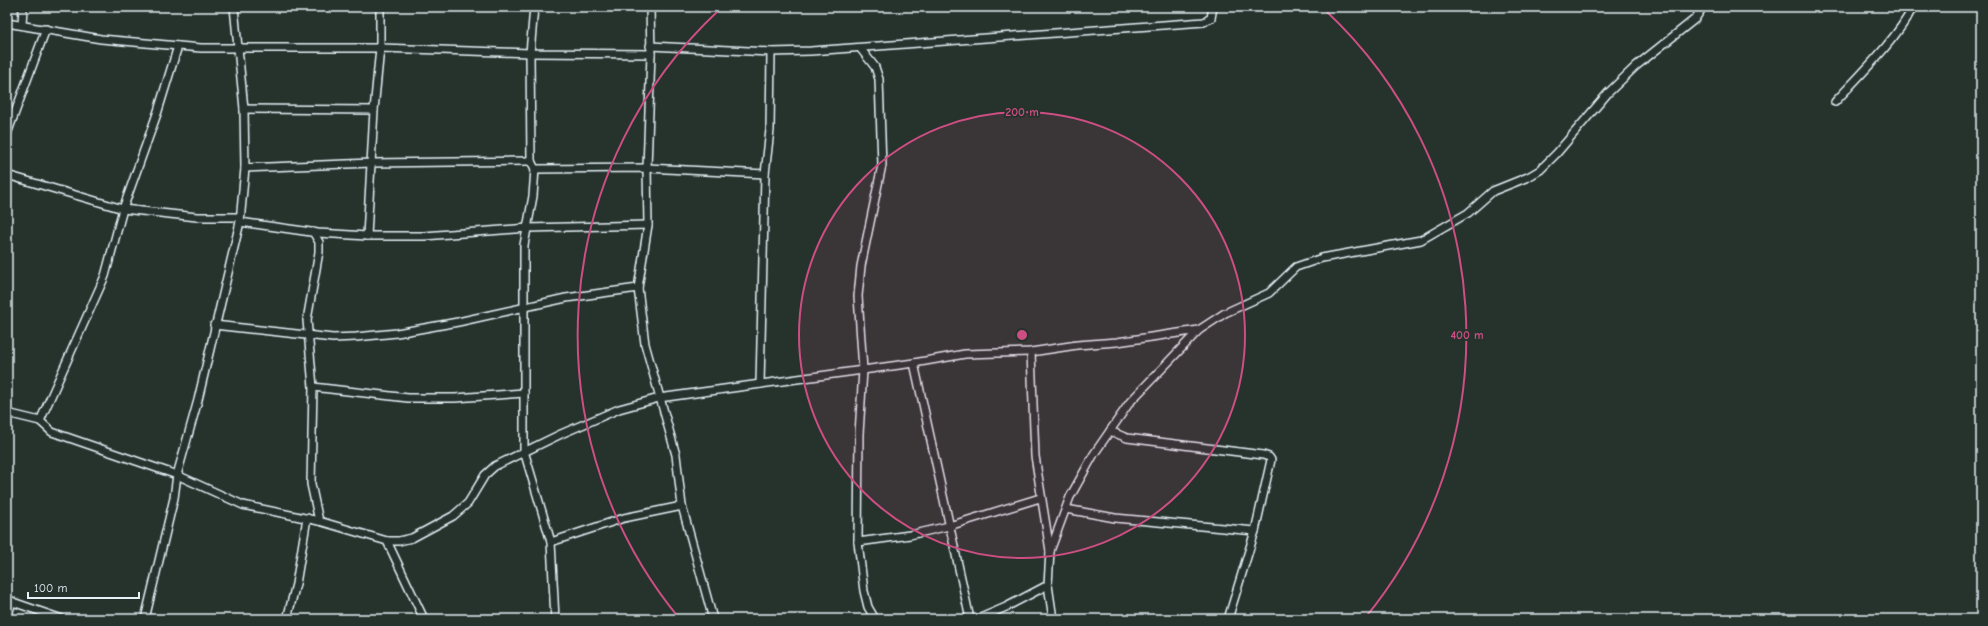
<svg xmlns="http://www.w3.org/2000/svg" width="1988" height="626" font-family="'Comic Neue',sans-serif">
<rect width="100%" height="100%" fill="#26332d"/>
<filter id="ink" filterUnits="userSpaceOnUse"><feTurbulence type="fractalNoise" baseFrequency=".025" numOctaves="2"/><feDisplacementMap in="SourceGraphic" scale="8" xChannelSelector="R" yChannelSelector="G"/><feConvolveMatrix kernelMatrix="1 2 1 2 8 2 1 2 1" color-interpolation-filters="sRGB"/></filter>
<g filter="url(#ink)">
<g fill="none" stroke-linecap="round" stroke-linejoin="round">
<defs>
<g id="minor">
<polyline points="534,7 530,53 531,161 535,169 533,196 524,245 524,451 551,542 555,619"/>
<polyline points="650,7 651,54 647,168 648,225 638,288 645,344 676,455 682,506 713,619"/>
<polyline points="7,23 101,39 201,48 380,48 530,53 651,54"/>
<polyline points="22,25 23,7"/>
<polyline points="650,46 771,52 811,51 1204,22 1211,18 1213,7"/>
<polyline points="860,48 875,67 879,79 882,165 861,266 858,296 863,370 859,434 858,542 864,591 868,607 875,619"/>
<path d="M1835 102C1859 76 1898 38 1913 7"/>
<polyline points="244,109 374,110"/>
<polyline points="7,134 46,29"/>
<polyline points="245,168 372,163 531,161"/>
<polyline points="535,169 647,168 765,174"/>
<polyline points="7,175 123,209 197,217 240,217"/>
<polyline points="240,222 318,233 367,236 424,236 528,228 648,225"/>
<polyline points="313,232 319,242 319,252 307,320 313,387 311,484 319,521"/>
<polyline points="367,236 374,110 380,48 380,7"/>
<polyline points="214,325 333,338 356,337 397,333 458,322 566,298 638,288"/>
<polyline points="1031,352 1035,456 1050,551"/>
<polyline points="914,363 970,619"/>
<polyline points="760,384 765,174 770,130 771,52"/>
<polyline points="313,387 408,398 455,398 524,393"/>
<polyline points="7,413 40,421 52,432 177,475 243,505 319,521 387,541 399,541 412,538 453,516 468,503 485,475 495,466 561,434 619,409 659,398 914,363 965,354 1031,352 1077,345 1117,342 1199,330"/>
<polyline points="40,421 105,276 123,209 158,111 178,46"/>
<polyline points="1110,431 1127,438 1263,455 1269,457 1271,460 1255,531 1228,619"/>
<polyline points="1066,509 1115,518 1255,531"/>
<polyline points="387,541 424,619"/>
<polyline points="551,542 624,518 682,506"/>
<polyline points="858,542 910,535 949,526 1040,498"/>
<polyline points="7,600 62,619"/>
<polyline points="7,619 12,601"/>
<polyline points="145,619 174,498 177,475 198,400 240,222 245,168 244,109 234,7"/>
<polyline points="287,619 296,584 307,518"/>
<polyline points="978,619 1006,607 1048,585"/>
<polyline points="1053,619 1048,585 1050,551 1070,497 1094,454 1130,402 1199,330 1225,313 1269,293 1296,267 1322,258 1421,240 1468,213 1493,191 1528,177 1540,170 1557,153 1608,93 1636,66 1695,19 1703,7"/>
</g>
</defs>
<use href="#minor" stroke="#e8f1f8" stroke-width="10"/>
<use href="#minor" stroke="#26332d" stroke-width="7"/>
</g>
</g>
<circle cx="1022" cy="335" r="223" fill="#cc4e82" fill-opacity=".12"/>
<g fill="none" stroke="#cc4e82" stroke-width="2">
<circle cx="1022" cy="335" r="223"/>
<path d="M679 618A445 445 0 0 1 719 10M1325 10A445 445 0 0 1 1365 618"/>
</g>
<circle cx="1022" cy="335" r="6" fill="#cc4e82" stroke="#26332d" stroke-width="2"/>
<g font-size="12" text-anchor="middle" font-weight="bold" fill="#cc4e82" stroke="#26332d" stroke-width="4" stroke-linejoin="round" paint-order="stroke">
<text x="1022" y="116">200 m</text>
<text x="1467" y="339">400 m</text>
</g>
<rect width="1988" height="626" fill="none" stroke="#26332d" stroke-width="24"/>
<rect x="12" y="12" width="1964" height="602" fill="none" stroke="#e8f1f8" stroke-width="1.5" filter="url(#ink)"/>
<path d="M28 592v6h111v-6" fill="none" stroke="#e8f1f8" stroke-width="2"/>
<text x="34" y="592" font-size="12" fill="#e8f1f8" stroke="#26332d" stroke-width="3" paint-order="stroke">100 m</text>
</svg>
